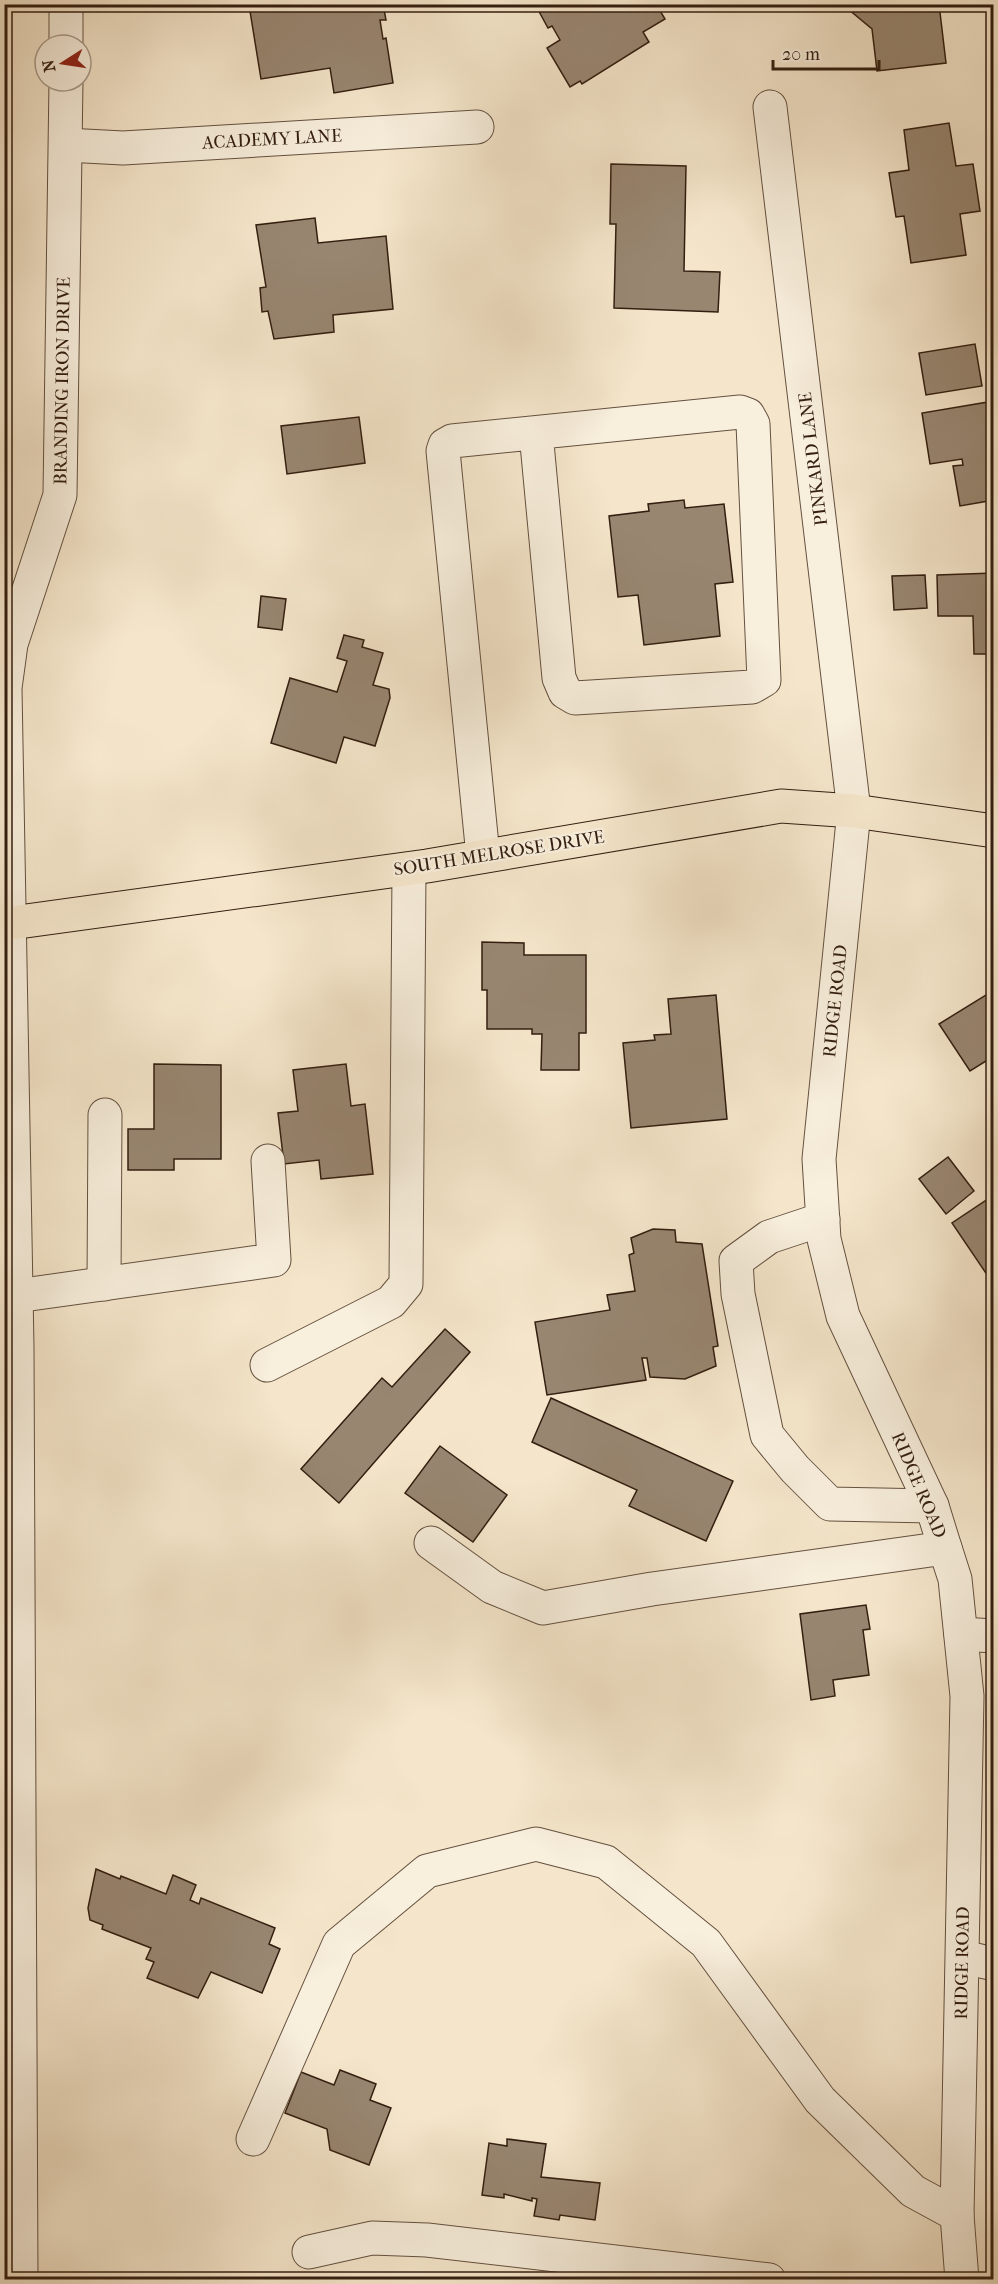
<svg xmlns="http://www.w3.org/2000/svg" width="998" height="2284" font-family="'IM FELL French Canon',serif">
<rect width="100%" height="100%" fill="#f5e6cb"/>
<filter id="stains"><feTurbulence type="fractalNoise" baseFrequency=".00333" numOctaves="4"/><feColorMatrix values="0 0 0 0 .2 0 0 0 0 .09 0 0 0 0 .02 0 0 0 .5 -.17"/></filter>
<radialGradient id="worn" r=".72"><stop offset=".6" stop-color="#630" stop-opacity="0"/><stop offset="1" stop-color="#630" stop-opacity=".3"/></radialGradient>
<g fill="#988671" stroke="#331e10" stroke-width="1.5">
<polygon points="383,4 386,20 380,20 383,39 386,38 393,83 334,93 330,68 261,79 249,5"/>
<polygon points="538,4 656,4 665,19 643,32 649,42 582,84 580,81 570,87 547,48 560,40 552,26 548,28 536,6"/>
<polygon points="842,4 939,4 946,63 877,71 872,29"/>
<polygon points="949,123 956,166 973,164 980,211 960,214 966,255 911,263 904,216 896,217 889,173 909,170 904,130"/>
<polygon points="611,164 686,166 684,271 720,272 718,312 614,308 616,224 610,224"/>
<polygon points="315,218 318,243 386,236 393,309 333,315 334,332 274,339 268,311 262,312 260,288 266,287 256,225"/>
<polygon points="975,344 982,386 926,395 919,353"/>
<polygon points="994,401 994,500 960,506 953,466 963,465 962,459 930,464 922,413"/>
<polygon points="359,417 365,463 287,474 281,426"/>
<polygon points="684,500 685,508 724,504 733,582 715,584 720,636 644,645 638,595 618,597 609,516 649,511 648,504"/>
<polygon points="994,573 994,654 974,654 973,616 938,616 937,575"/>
<polygon points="925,575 927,608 894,610 892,576"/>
<polygon points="261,596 286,599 282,630 258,627"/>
<polygon points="344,635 364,640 362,647 383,653 373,685 389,689 390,698 375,746 344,737 336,763 271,743 290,678 337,692 347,661 337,658"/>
<polygon points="482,942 524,943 524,955 586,955 586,1033 579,1033 579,1070 541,1070 542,1034 532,1034 532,1029 487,1029 487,990 482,990"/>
<polygon points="994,990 994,1056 970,1071 939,1024"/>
<polygon points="716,995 727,1119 631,1128 623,1043 655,1040 654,1035 671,1034 668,999"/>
<polygon points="154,1064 221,1065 221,1159 174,1159 174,1170 128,1170 128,1129 154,1129"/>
<polygon points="346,1064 351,1106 365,1104 373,1174 321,1179 319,1160 284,1164 278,1113 298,1111 293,1070"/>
<polygon points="948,1157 974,1191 946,1214 919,1179"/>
<polygon points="994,1195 994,1285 952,1223"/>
<polygon points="653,1229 675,1230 676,1242 702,1244 718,1346 713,1347 716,1366 685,1379 650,1377 647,1358 642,1358 646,1380 547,1395 535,1322 610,1310 607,1295 635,1291 629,1255 634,1253 631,1238"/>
<polygon points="445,1329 470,1352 339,1503 301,1469 382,1378 392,1387"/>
<polygon points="551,1398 733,1481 706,1541 629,1506 637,1490 532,1442"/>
<polygon points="440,1446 507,1495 473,1542 405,1493"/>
<polygon points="866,1605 870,1629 863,1630 869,1675 833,1680 835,1696 811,1700 800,1614"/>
<polygon points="96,1869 120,1879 121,1876 166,1894 173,1875 196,1885 190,1900 199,1904 201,1898 275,1928 269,1944 280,1949 262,1993 211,1972 198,1998 147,1978 154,1962 146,1959 151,1948 102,1929 103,1925 90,1920 88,1908"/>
<polygon points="340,2070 376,2084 370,2100 391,2108 369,2165 330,2150 327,2129 285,2113 301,2072 334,2085"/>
<polygon points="507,2139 546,2144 541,2177 600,2183 595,2220 560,2215 559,2220 534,2216 537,2199 532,2198 532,2201 504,2194 504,2198 482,2195 489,2143 507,2146"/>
</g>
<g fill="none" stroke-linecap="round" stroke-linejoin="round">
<defs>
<g id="minor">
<polyline points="66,4 66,45"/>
<polyline points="770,107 854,811 819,1159 824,1239 843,1316 932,1506 945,1548 955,1579 967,1696 957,2215 962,2280"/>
<polyline points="66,145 123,148 477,127"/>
<polyline points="483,856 443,451 445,445 452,441 740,412 748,415 753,424 764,680 752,687 575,698 565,692 559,678 536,433"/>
<polyline points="823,1219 769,1237 736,1261 738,1294 767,1435 795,1469 830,1504 932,1506"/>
<polyline points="104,1284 105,1115"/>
<polyline points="16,1296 274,1260 268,1161"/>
<polyline points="267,1365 391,1302 406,1284 409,869"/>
<polyline points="431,1543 492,1587 543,1608 652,1589 945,1548"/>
<polyline points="961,1634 994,1636"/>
<polyline points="963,1957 994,1964"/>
<polyline points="253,2139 339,1944 427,1871 536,1844 606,1862 706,1943 820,2100 913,2191 957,2215"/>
<polyline points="309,2252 372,2238 427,2240 769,2280"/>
<polyline points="21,2280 17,1347 5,688 11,644 60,495 66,81"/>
</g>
<polyline id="major" points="4,924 427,866 781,806 854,811 994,831"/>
</defs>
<use href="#minor" stroke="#64503f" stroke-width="35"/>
<use href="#major" stroke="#331e10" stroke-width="35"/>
<use href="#minor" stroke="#f8efdd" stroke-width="33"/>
<use href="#major" stroke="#f5e6cb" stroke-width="33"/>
</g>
<g text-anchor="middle" stroke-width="4.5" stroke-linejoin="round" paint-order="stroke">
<g font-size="18" fill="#331e10" stroke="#f8efdd">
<text transform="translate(272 139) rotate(-3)" y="6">ACADEMY LANE</text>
<text transform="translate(62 381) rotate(-89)" y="6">BRANDING IRON DRIVE</text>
<text transform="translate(813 459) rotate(-97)" y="6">PINKARD LANE</text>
<text transform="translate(499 853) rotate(-9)" y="6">SOUTH MELROSE DRIVE</text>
<text transform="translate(835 1001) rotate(-84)" y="6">RIDGE ROAD</text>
<text transform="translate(919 1485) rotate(67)" y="6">RIDGE ROAD</text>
<text transform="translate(962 1963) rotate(-89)" y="6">RIDGE ROAD</text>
</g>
</g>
<rect width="998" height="2284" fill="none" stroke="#f5e6cb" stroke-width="24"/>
<rect x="6" y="6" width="986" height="2272" fill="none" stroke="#331e10" stroke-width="3"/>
<rect x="12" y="12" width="974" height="2260" fill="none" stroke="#331e10" stroke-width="1.5"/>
<g transform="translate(63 63) rotate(258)"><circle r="28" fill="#f8efdd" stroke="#a99b8b" stroke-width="1.5"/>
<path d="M0-4.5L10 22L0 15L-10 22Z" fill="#8f2418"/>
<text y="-9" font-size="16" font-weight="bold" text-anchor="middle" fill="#331e10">N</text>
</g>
<path d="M773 60v9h106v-9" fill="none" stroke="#331e10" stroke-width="3"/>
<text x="782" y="60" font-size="18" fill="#331e10" stroke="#f8efdd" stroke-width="4.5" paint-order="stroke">20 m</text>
<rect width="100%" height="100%" filter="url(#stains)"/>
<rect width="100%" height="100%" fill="url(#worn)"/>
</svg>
